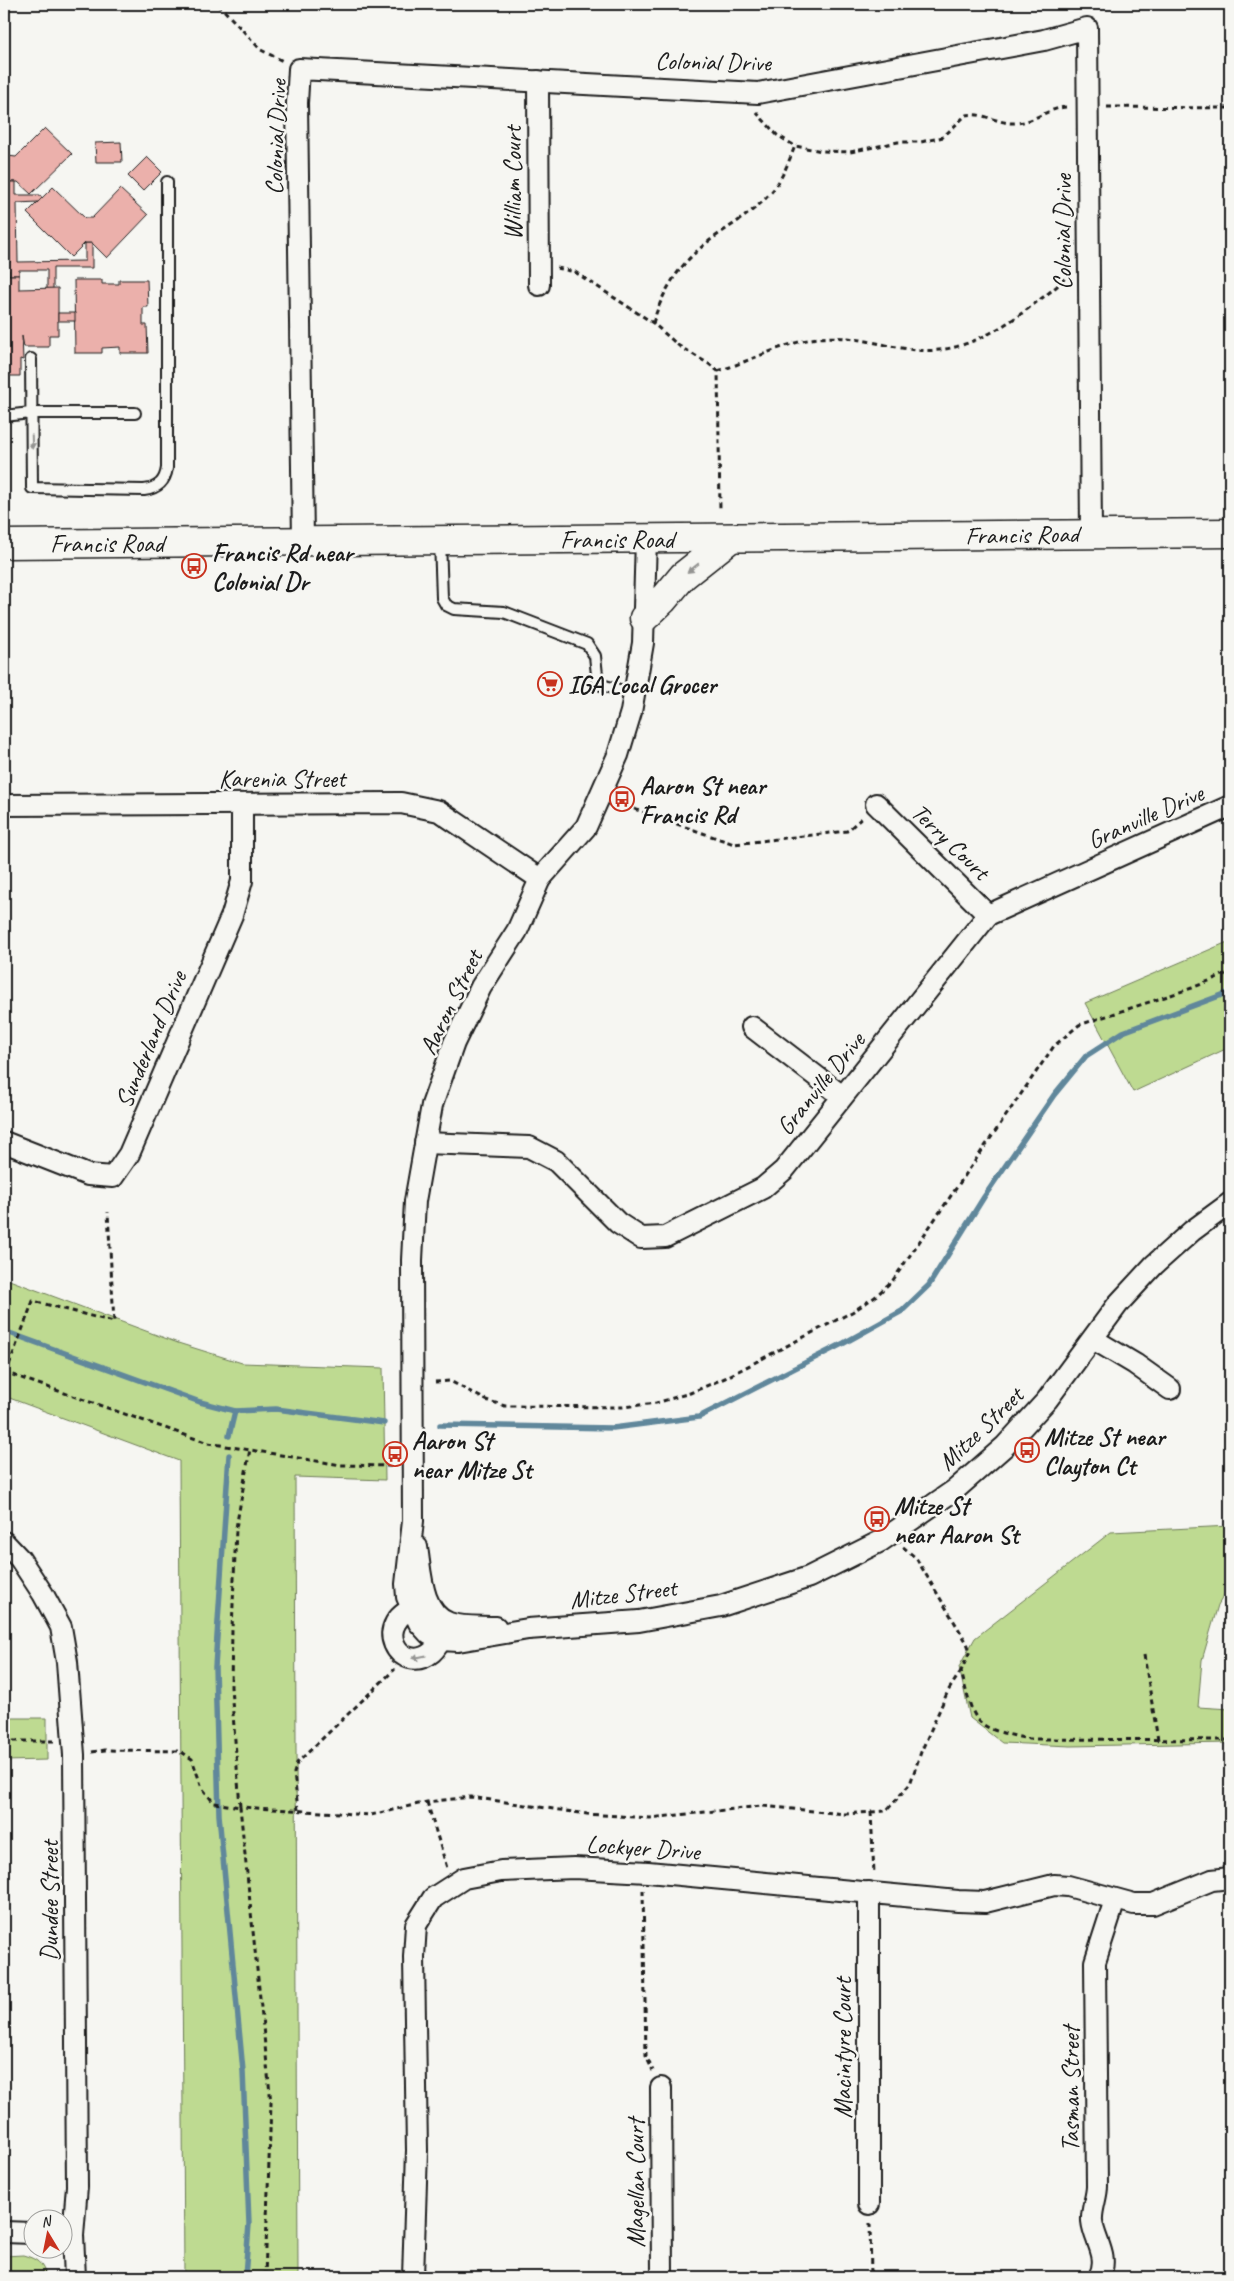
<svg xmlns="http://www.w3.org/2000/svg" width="1234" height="2281" font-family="Caveat,sans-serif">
<rect width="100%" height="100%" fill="#f6f6f2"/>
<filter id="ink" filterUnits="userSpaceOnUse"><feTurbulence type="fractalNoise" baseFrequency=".02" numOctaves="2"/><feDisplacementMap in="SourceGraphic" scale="10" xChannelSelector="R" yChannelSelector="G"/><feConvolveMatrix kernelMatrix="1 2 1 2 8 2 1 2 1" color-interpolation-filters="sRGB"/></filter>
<g filter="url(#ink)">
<g fill="#beda91" stroke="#6d7b56">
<polygon points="1230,941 1230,1047 1133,1092 1085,1003"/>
<polygon points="4,1278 178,1343 242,1363 383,1368 385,1480 295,1477 298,2277 184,2277 179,1461 4,1396"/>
<polygon points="1230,1526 1230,1585 1218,1605 1202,1660 1198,1707 1230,1709 1230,1743 1071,1746 1002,1743 970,1718 959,1667 975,1638 1111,1532"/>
<polygon points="4,1718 47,1718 47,1760 4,1761"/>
<path d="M23 2255C37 2259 43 2263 46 2277H4V2256Z"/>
</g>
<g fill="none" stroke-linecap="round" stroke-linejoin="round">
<g stroke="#60879b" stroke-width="5.5">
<polyline points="4,1331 200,1402 235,1411 276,1409 384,1423"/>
<polyline points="440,1425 613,1428 699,1417 844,1343 902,1311 929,1285 984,1197 1054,1095 1086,1056 1123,1032 1230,992"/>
<polyline points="229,1436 235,1411"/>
<polyline points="229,1455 215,1667 219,1815 243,2071 249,2224 245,2277"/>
</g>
</g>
<g fill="#ebb0ab" stroke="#1c1c1c">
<polygon points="45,128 72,154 31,194 18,182 9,182 4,187 4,152 8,156 16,157"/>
<polygon points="121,142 122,162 96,162 95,143"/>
<polygon points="147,157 162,172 143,191 128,176"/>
<polygon points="9,182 16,182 16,195 40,195 42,198 38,202 17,203 18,262 85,261 85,243 92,243 92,268 53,268 53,289 47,289 47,270 19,270 19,275 9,275 9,270 4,270 4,262 10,262 9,203 4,203 4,195 9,195"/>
<polygon points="53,187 85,218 92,218 120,189 148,215 107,258 92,243 85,243 71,257 27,213"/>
<polygon points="4,275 19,275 19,289 58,288 58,335 49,335 49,347 24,347 22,336 23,360 20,359 20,376 4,376"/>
<polygon points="74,280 102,280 102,284 119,284 119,280 147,280 148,307 143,307 143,325 147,325 148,353 120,353 120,347 102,348 102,353 75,353"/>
<rect x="58" y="313" width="17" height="8"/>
</g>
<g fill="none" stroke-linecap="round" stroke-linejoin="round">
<defs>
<g id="service">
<path d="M31 359 32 488 144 490C158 488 165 482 167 468V182"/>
<polyline points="4,416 31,413 135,413"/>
<polyline points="440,540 442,598 446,605 454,609 504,612 587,644 595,656 598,684 634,694"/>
</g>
<g id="minor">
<polyline points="538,81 539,285"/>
<polyline points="646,538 643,643 631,712 618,755 586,827 540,879 517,931 481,987 454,1043 432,1105 415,1201 412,1260 413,1521 406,1584 407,1597 419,1623 429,1634 441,1640 458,1641 528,1629 639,1621 721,1606 809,1577 881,1541 956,1489 1005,1446 1047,1400 1118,1304 1154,1265 1192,1231 1230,1203"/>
<polyline points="303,541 297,103 299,69 758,93 1044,40 1087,28 1091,533"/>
<polyline points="876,804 988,915"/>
<polyline points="4,805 401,803 439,811 540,879"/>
<polyline points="752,1027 842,1096"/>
<polyline points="4,1142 88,1175 113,1177 129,1154 232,915 242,881 242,804"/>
<polyline points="425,1143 529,1147 556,1161 618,1223 641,1238 665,1237 763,1188 784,1170 988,915 1230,806"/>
<polyline points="1093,1339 1135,1364 1170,1389"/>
<polyline points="4,1542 20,1559 43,1594 61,1627 67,1662 74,1755 77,2186 73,2235 75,2277"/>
<path d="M417 1547C421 1571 421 1613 449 1623 463 1628 482 1626 496 1627"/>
<path d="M422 1605C366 1621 401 1678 432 1652 438 1647 443 1637 447 1629"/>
<polyline points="869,1892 869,2204"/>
<polyline points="661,2088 662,2277"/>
<polyline points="4,2232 32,2233"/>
<polyline points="413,2277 417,2150 414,1957 416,1925 433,1898 464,1878 501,1871 574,1868 648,1872 958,1901 985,1902 1054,1885 1068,1886 1134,1904 1153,1904 1212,1880 1230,1878"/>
<path d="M1099 2277C1110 2256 1094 2241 1092 2221 1091 2210 1097 2197 1097 2186L1095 1962 1115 1900"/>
</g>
<g id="secondary">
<polyline points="4,544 1230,533"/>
<polyline points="644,618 663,600 683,576 731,538"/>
</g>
</defs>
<use href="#service" stroke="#1c1c1c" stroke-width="14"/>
<use href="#minor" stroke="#1c1c1c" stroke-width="24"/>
<use href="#secondary" stroke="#1c1c1c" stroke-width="31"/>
<g stroke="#1c1c1c" stroke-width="3" stroke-dasharray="5 4" stroke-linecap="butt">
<polyline points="218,4 261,50 283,61"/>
<polyline points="1107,107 1230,108"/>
<path d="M756 112 777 135 795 146 822 151 850 152 898 142H921L943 137 966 115C983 112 998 124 1015 123 1034 123 1050 106 1070 107"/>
<polyline points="557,268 575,272 653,323 679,346 709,364 718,371 720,511"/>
<path d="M653 323C664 286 684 258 716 236 736 222 758 209 773 190 783 177 789 161 795 146"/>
<path d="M718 371C751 361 785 342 819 338 853 334 884 347 917 350 962 355 1005 327 1038 301 1049 293 1061 284 1069 273"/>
<polyline points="617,803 734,844 847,831 863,817"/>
<polyline points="4,1372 208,1443 341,1465 392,1466"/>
<polyline points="6,1373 33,1301 114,1322 108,1212"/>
<polyline points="435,1382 450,1381 486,1400 505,1406 623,1407 656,1403 690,1393 725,1378 852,1312 875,1297 893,1280 1054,1046 1079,1025 1192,988 1230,972"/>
<polyline points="873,1518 884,1512 886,1515"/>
<path d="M903 1547 916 1558 967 1643 970 1651 961 1671C975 1725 972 1727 1029 1739L1230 1740"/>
<polyline points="1144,1655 1158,1740"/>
<polyline points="4,1741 55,1741"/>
<polyline points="92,1752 105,1750 180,1751 192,1759 202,1788 214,1803 240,1807 231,1687 232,1630 236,1528 250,1449"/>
<polyline points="427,1802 447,1868"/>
<polyline points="298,1810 294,1773 297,1763 395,1669"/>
<polyline points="871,1812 874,1874"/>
<polyline points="643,1890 646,2056 653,2071"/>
<polyline points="870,2223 871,2277"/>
<polyline points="265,2277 271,2103 240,1807 371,1815 427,1802 471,1797 587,1814 650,1818 762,1806 845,1814 886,1811 910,1784 921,1752 948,1691 961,1671"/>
</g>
<use href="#service" stroke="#f6f6f2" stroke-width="10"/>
<use href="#minor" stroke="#f6f6f2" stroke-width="20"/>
<use href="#secondary" stroke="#f6f6f2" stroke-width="28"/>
</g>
<defs><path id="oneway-solid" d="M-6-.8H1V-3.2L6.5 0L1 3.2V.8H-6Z" transform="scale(1.25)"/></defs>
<g fill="#949492">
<use href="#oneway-solid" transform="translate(32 442) rotate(88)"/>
<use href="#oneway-solid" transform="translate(693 568) rotate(142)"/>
<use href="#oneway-solid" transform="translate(419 1657) rotate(169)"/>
</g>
</g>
<defs>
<symbol id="bus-ring" viewBox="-11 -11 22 22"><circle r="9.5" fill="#f6f6f2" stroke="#c8321e" stroke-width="1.5"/><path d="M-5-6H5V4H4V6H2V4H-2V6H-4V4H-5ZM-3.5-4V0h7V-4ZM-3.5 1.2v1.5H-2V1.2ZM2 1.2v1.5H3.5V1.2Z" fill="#c8321e"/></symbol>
<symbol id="supermarket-ring" viewBox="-11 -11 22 22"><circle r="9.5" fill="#f6f6f2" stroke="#c8321e" stroke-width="1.5"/><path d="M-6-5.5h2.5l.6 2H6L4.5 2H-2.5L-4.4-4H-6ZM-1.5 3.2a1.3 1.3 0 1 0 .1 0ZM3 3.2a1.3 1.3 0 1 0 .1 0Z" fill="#c8321e"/></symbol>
</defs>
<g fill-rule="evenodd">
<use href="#bus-ring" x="180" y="552" width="28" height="28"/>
<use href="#supermarket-ring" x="536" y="670" width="28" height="28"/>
<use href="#bus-ring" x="608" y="785" width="28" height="28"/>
<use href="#bus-ring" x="1013" y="1436" width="28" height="28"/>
<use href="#bus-ring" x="381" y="1440" width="28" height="28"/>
<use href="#bus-ring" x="863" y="1505" width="28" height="28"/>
</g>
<g text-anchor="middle" stroke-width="5" stroke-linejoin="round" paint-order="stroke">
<g font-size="25" fill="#1c1c1c" stroke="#f6f6f2">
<text transform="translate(713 61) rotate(1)" y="9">Colonial Drive</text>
<text transform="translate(275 137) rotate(-88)" y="9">Colonial Drive</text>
<text transform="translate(512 183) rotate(-90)" y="9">William Court</text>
<text transform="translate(1062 232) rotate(-90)" y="9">Colonial Drive</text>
<text transform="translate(1022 534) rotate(-1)" y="9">Francis Road</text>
<text x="617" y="548">Francis Road</text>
<text x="107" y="552">Francis Road</text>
<text x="282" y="787">Karenia Street</text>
<text transform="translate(1145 816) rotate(-24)" y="9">Granville Drive</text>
<text transform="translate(951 841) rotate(44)" y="9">Terry Court</text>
<text transform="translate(450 1002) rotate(-64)" y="9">Aaron Street</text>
<text transform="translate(150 1039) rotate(-67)" y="9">Sunderland Drive</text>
<text transform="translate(820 1083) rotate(-51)" y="9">Granville Drive</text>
<text transform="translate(980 1428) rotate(-44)" y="9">Mitze Street</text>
<text transform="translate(623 1593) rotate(-7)" y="9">Mitze Street</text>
<text transform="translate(643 1847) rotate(4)" y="9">Lockyer Drive</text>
<text transform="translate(49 1901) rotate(-90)" y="9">Dundee Street</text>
<text transform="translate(842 2048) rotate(-90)" y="9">Macintyre Court</text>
<text transform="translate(1070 2089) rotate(-90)" y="9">Tasman Street</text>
<text transform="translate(635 2183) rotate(-90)" y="9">Magellan Court</text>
</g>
<g font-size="25" font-weight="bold" fill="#1c1c1c" stroke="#f6f6f2" text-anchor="start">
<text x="212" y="561">Francis Rd near<tspan x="212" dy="29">Colonial Dr</tspan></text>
<text x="568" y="693">IGA Local Grocer</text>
<text x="640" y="794">Aaron St near<tspan x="640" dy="29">Francis Rd</tspan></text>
<text x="1044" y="1445">Mitze St near<tspan x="1044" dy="29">Clayton Ct</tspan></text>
<text x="412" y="1449">Aaron St<tspan x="412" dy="29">near Mitze St</tspan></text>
<text x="894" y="1514">Mitze St<tspan x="894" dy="29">near Aaron St</tspan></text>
</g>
</g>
<rect width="1234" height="2281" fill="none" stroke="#f6f6f2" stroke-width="20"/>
<rect x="10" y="10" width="1214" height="2261" fill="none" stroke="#1c1c1c" stroke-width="2" filter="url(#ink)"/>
<g transform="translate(48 2234) rotate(350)"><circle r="24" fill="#f6f6f2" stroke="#9f9f9c"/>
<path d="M0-4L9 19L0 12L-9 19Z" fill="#c8321e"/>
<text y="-8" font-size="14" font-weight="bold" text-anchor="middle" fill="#1c1c1c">N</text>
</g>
</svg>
